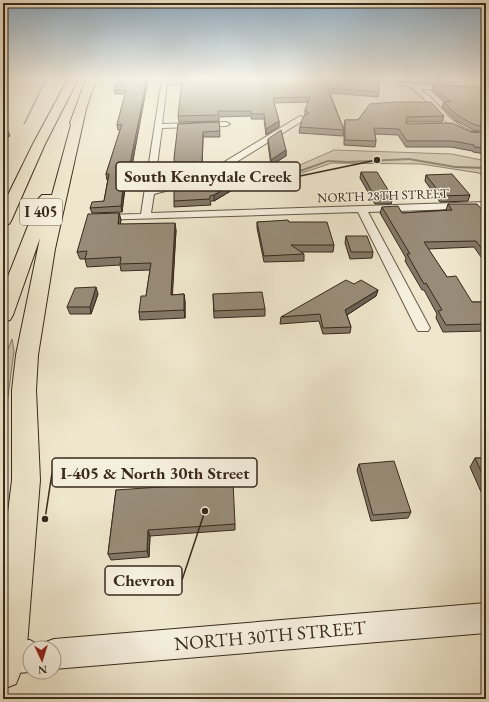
<svg xmlns="http://www.w3.org/2000/svg" width="489" height="702" font-family="'EB Garamond',serif">
<rect width="100%" height="100%" fill="#efe7cd"/>
<filter id="stains"><feTurbulence type="fractalNoise" baseFrequency=".005" numOctaves="4"/><feColorMatrix values="0 0 0 0 .2 0 0 0 0 .09 0 0 0 0 .02 0 0 0 .5 -.17"/></filter>
<radialGradient id="worn" r=".72"><stop offset=".6" stop-color="#630" stop-opacity="0"/><stop offset="1" stop-color="#630" stop-opacity=".3"/></radialGradient>
<g fill="#d0c7af" stroke="#847866">
<polygon points="334,150 452,154 486,161 486,179 479,173 421,164 332,163 299,174 284,172"/>
<polygon points="12,339 14,351 3,435 3,362"/>
</g>
<g fill="none" stroke-linecap="round" stroke-linejoin="round">
<g fill="#817562" fill-rule="evenodd">
<polygon points="45,79 47,79 25,124 23,125"/>
<polygon points="409,158 455,166 486,167 486,169 455,168 409,160 348,163 328,162 286,177 283,176 328,160 348,161"/>
</g>
<defs>
<g id="street">
<polygon points="162,79 200,80 203,82 200,84 167,84 162,124 226,122 230,124 226,126 162,128 154,188 171,184 216,167 300,116 307,118 222,171 177,188 154,194 151,213 486,202 486,208 368,212 430,328 428,331 418,331 416,328 358,212 97,220 96,218 97,216 101,215 141,214"/>
<path d="M377 79 421 85 486 87V91L420 89C447 107 447 129 486 134V138C450 134 448 122 424 99 419 94 413 88 407 86 393 81 375 83 361 82L358 80Z"/>
</g>
<polygon id="secondary" points="486,603 486,633 54,669 54,648 30,648 30,672 3,674 3,642 30,640 42,647 43,643 54,639"/>
<g id="highway">
<polygon points="68,79 78,79 45,144 11,221 9,224 3,226 3,205 33,144"/>
<polygon points="86,79 96,79 86,109 55,249 38,355 36,390 40,480 26,658 16,684 3,689 3,553 12,480 12,390 16,355 40,238 13,315 10,320 3,322 3,289 39,198 42,195 52,195 71,125 70,123"/>
</g>
</defs>
<use href="#street" stroke="#665948" stroke-width="2"/>
<use href="#secondary" stroke="#392a1c" stroke-width="2"/>
<use href="#highway" stroke="#392a1c" stroke-width="2"/>
<use href="#street" fill="#f5efde" fill-rule="evenodd"/>
<use href="#secondary" fill="#f5efde" fill-rule="evenodd"/>
<use href="#highway" fill="#efe7cd" fill-rule="evenodd"/>
</g>
<g fill="#837867" stroke="#392a1c">
<polygon points="118,79 148,79 132,165 128,179 126,179 122,212 92,213 90,208 104,201 108,179 107,180 106,174 120,130 118,130 117,125 125,94 115,94 114,90"/>
<polygon points="259,79 379,92 378,97 330,93 344,130 343,136 299,133 300,127 305,115 305,110 308,102 274,103 279,121 279,127 266,135 264,119 251,119 251,116 219,117 219,121 179,122 178,116"/>
<polygon points="419,79 454,79 454,80 453,84 424,84"/>
<polygon points="433,86 486,88 486,132 474,130 456,121 442,107 444,102 432,91"/>
<polygon points="370,104 444,116 442,122 406,122 407,124 486,133 486,154 473,152 472,151 451,147 406,147 398,135 375,134 376,141 375,147 344,145 344,125 345,120 358,120"/>
<polygon points="219,122 220,137 203,137 202,171 175,181 175,175 178,124"/>
<polygon points="268,139 286,150 286,156 271,165 268,144"/>
<polygon points="361,172 393,198 391,204 375,204 360,178"/>
<polygon points="426,175 470,195 468,201 440,202 425,181"/>
<polygon points="202,178 239,180 239,186 214,201 210,201 211,205 174,207 174,201"/>
<polygon points="448,204 486,212 486,264 474,247 428,249 447,277 472,302 486,302 486,331 443,332 436,318 437,314 424,290 422,290 405,261 406,258 380,213 382,207 402,213 446,210"/>
<polygon points="119,213 121,220 120,224 176,230 172,295 184,294 185,302 185,318 140,320 139,312 146,296 150,270 121,271 120,265 87,267 85,259 80,259 77,252"/>
<polygon points="257,222 289,222 334,245 333,252 301,252 304,254 304,261 264,262 257,228"/>
<polygon points="346,236 373,252 372,258 350,259 345,243"/>
<polygon points="354,284 378,290 376,296 347,315 351,327 350,333 323,334 319,321 280,324 281,317"/>
<polygon points="98,294 91,314 70,314 67,307"/>
<polygon points="213,294 265,309 265,316 214,318"/>
<polygon points="475,458 486,458 486,503 470,467"/>
<polygon points="359,464 411,512 408,518 371,521 357,470"/>
<polygon points="116,490 235,524 235,530 150,536 149,557 111,560 108,554"/>
</g>
<g fill="#6a6254" stroke="#392a1c">
<polygon points="147,79 148,79 132,165 128,179 127,173"/>
<polygon points="279,121 279,127 266,135 266,129"/>
<polygon points="8,131 10,136 3,140 3,133"/>
<polygon points="203,132 202,171 175,181 175,175"/>
<polygon points="286,150 286,156 271,165 271,160"/>
<polygon points="125,173 126,179 122,212 121,206"/>
<polygon points="239,180 239,186 214,201 214,195"/>
<polygon points="119,213 121,220 119,232 118,224"/>
<polygon points="175,223 176,230 172,303 171,295"/>
<polygon points="96,287 98,294 91,314 90,307"/>
<polygon points="378,290 376,296 344,317 345,310"/>
<polygon points="184,294 185,302 185,318 184,310"/>
<polygon points="148,530 150,536 149,557 147,551"/>
</g>
<g fill="#988c78" stroke="#392a1c">
<polygon points="118,79 147,79 131,159 127,173 125,173 121,206 90,208 92,202 104,201 109,174 106,174 122,124 117,125 126,90 114,90"/>
<polygon points="259,79 379,80 379,92 327,88 344,130 300,127 303,117 309,113 305,110 310,97 273,98 279,121 266,129 264,114 251,114 251,111 218,111 219,115 178,116 182,80"/>
<polygon points="433,86 476,87 486,88 486,127 475,125 458,116 444,102 451,102"/>
<polygon points="394,102 431,102 444,116 407,117 406,123 407,124 452,123 471,132 486,133 486,148 474,147 474,145 453,141 407,141 399,129 374,128 376,141 345,140 345,120 358,120 370,104"/>
<polygon points="219,122 220,131 203,132 202,165 175,175 174,158 178,124"/>
<polygon points="281,130 286,150 271,160 268,139"/>
<polygon points="3,131 8,131 3,133"/>
<polygon points="219,171 239,180 214,195 210,196 210,199 174,201 174,184 202,174 202,178"/>
<polygon points="361,172 377,172 393,198 376,199"/>
<polygon points="452,174 470,195 442,196 426,175"/>
<polygon points="448,204 477,204 484,212 486,212 486,254 476,241 424,242 447,277 456,276 472,302 486,302 486,324 446,325 438,311 442,310 426,283 424,284 407,254 410,254 382,207 398,206 402,213 452,210"/>
<polygon points="119,213 118,224 175,223 171,295 184,294 184,310 139,312 141,296 146,296 151,263 120,264 121,257 85,259 87,251 77,252 88,214"/>
<polygon points="288,220 289,222 327,222 334,245 291,245 304,254 264,256 257,222"/>
<polygon points="346,236 367,236 373,252 351,252"/>
<polygon points="346,280 354,284 361,280 378,290 345,310 351,327 323,328 320,314 281,317"/>
<polygon points="96,287 90,307 67,307 75,288"/>
<polygon points="262,292 265,309 214,311 213,294"/>
<polygon points="475,458 486,458 486,482"/>
<polygon points="394,461 411,512 373,515 359,464"/>
<polygon points="233,482 235,524 148,530 147,551 108,554 116,490"/>
</g>
<linearGradient id="sky" x2="0" y2="1"><stop stop-color="#92afc5"/><stop offset="0.44" stop-color="#f8f4e8"/><stop offset="1" stop-color="#f8f4e8" stop-opacity="0"/></linearGradient>
<rect width="489" height="178" fill="url(#sky)"/>
<g text-anchor="middle" stroke-width="3" stroke-linejoin="round" paint-order="stroke">
<g font-size="13" fill="#392a1c" stroke="#f5efde">
<text transform="translate(383 195) rotate(-2)" y="5">NORTH 28TH STREET</text>
</g>
<rect fill="#f5efde" stroke="#716556" stroke-width="1" x="20" y="199" width="42" height="26" rx="3"/>
<g font-size="15" font-weight="bold" fill="#392a1c">
<text x="41" y="217">I 405</text>
</g>
<g font-size="19" fill="#392a1c" stroke="#f5efde">
<text transform="translate(270 635) rotate(-5)" y="7">NORTH 30TH STREET</text>
</g>
</g>
<path fill="none" stroke="#392a1c" stroke-width="1.5" d="M377 160L300 176M45 519L52 473M205 511L182 580"/>
<g fill="#392a1c" stroke="#f5efde" stroke-width="1.5">
<circle cx="377" cy="160" r="4"/>
<circle cx="45" cy="519" r="4"/>
<circle cx="205" cy="511" r="4"/>
</g>
<g fill="#f5efde" stroke="#392a1c" stroke-width="1.5">
<rect x="116" y="162" width="184" height="29" rx="4"/>
<rect x="52" y="458" width="205" height="29" rx="4"/>
<rect x="105" y="566" width="77" height="29" rx="4"/>
</g>
<g font-size="17" text-anchor="middle" font-weight="bold" fill="#392a1c">
<text x="208" y="182">South Kennydale Creek</text>
<text x="155" y="479">I-405 &amp; North 30th Street</text>
<text x="144" y="586">Chevron</text>
</g>
<rect width="489" height="702" fill="none" stroke="#efe7cd" stroke-width="16"/>
<rect x="4" y="4" width="481" height="694" fill="none" stroke="#392a1c" stroke-width="2"/>
<rect x="8" y="8" width="473" height="686" fill="none" stroke="#392a1c"/>
<g transform="translate(42 660) rotate(176)"><circle r="19" fill="#f5efde" stroke="#aaa090"/>
<path d="M0-3L7 15L0 10L-7 15Z" fill="#8f2418"/>
<text y="-6" font-size="11" font-weight="bold" text-anchor="middle" fill="#392a1c">N</text>
</g>
<rect width="100%" height="100%" filter="url(#stains)"/>
<rect width="100%" height="100%" fill="url(#worn)"/>
</svg>
